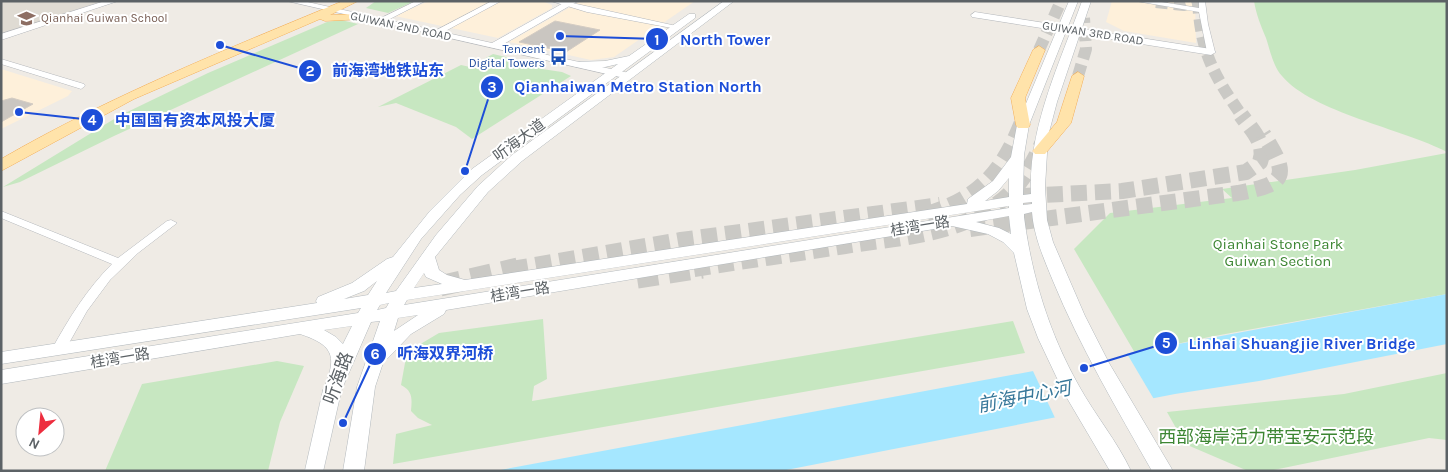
<svg xmlns="http://www.w3.org/2000/svg" width="1448" height="472" font-family="Karla,'Noto Sans SC',sans-serif">
<rect width="100%" height="100%" fill="#efebe5"/>
<g fill="#fef0da">
<polygon points="429,1 542,1 552,5 552,8 498,38 395,16"/>
<polygon points="581,1 695,1 614,57 591,60 509,42"/>
<polygon points="1112,1 1195,1 1196,43 1124,31 1106,22"/>
<polygon points="1,69 72,91 68,96 1,129"/>
</g>
<polygon fill="#dfdbd3" points="1,1 103,1 1,34"/>
<g fill="#c7e7c1">
<polygon points="376,1 415,1 388,13 366,8"/>
<path d="M1254 1H1447V152C1403 129 1312 112 1282 76 1273 66 1270 50 1266 38 1261 26 1256 14 1254 1Z"/>
<polygon points="341,20 358,24 114,136 20,182 3,187 119,116 208,73 327,22"/>
<polygon points="493,54 523,61 542,69 562,72 571,76 472,139 456,127 396,103 378,107 461,65 470,67"/>
<polygon points="1447,153 1447,294 1209,337 1135,353 1074,249 1110,213 1232,198 1222,189 1355,170"/>
<path d="M543 319 547 379 534 386 532 401 1013 321 1025 353 393 464 396 434 432 425 418 418 411 411C412 399 413 391 401 385L407 352 439 333Z"/>
<polygon points="277,361 304,366 280,422 268,471 105,471 142,384"/>
<polygon points="1447,373 1447,440 1429,438 1269,471 1248,471 1185,444 1167,412 1344,394"/>
</g>
<polygon fill="#a5e7ff" points="1447,294 1447,344 1259,381 1175,394 781,471 495,471"/>
<polygon fill="#efebe5" points="1126,352 1155,401 1056,420 1032,369"/>
<g fill="#cac6c1" stroke="#d4ccc3">
<polygon points="555,21 600,30 566,52 519,42"/>
<polygon points="12,98 33,104 1,122 1,101"/>
</g>
<g fill="none" stroke-linecap="round" stroke-linejoin="round">
<g stroke="#cac9c5" stroke-width="12" stroke-dasharray="12 6" stroke-linecap="butt">
<path d="M1198 1C1201 53 1213 74 1242 116"/>
<polyline points="1156,2 1184,5 1197,1"/>
<polyline points="1039,50 1061,1"/>
<polyline points="1078,76 1086,49 1084,18"/>
</g>
<g stroke="#cac9c5" stroke-width="16" stroke-dasharray="16 8" stroke-linecap="butt">
<path d="M1023 196 1122 191 1246 172 1260 162C1267 144 1251 129 1241 115"/>
<path d="M927 214C980 198 1003 171 1023 120"/>
<path d="M970 229 1238 193C1287 184 1290 176 1263 134"/>
<polyline points="512,269 681,240 940,205"/>
<path d="M694 269C744 261 795 254 845 246 896 238 954 236 997 204 1019 189 1031 167 1042 144"/>
</g>
<g stroke="#cac9c5" stroke-width="21" stroke-dasharray="21 11" stroke-linecap="butt">
<polyline points="637,278 702,268"/>
<polyline points="440,286 518,268"/>
</g>
<defs>
<g id="minor">
<polygon points="416,1 425,1 382,23 375,21"/>
<polygon points="492,1 501,1 438,35 431,33"/>
<polygon points="551,1 563,1 681,27 677,29 587,12"/>
<polygon points="1136,1 1155,1 1199,8 1199,1 1205,1 1208,24 1215,52 1211,54 1207,52 1199,12"/>
<polygon points="1,59 84,84 85,86 81,89 78,88 1,64"/>
<path d="M1 211 118 258 167 221 171 220 177 223 138 253 110 280 87 311 64 352H54L52 349C69 318 87 289 112 264L1 218Z"/>
</g>
<g id="tertiary">
<polygon points="105,1 118,1 1,40 1,34"/>
<polygon points="287,1 303,1 492,43 567,1 578,1 502,45 629,73 634,76 629,79"/>
<polygon points="975,12 1211,49 1216,52 1211,55 972,17 971,15"/>
</g>
<path id="secondary" d="M724 1H734L522 161 488 192 435 257 439 270 447 275 465 280 967 204 968 199 993 181 1011 157 1017 125 1069 1H1078L1029 125 1024 155 1023 195 1031 194C1028 127 1060 63 1082 1H1091L1057 102 1048 136 1045 187 1047 220 1053 242 1085 316 1109 363 1173 471H1152C1117 409 1080 347 1053 281 1044 259 1034 237 1032 212L1024 214V217C1032 277 1049 333 1079 386 1095 415 1117 441 1131 471H1110L1064 393 1038 338 1027 309 1014 253 1003 242 988 234 952 226 446 310 444 314 411 334 388 358 384 360 375 387 364 471H343L357 387 380 321 371 322 341 391 339 396 332 398 325 396 323 391C336 359 337 346 300 334L1 384V370L358 313 361 308 1 364V352L317 303 316 301 318 297 352 283 387 259 393 257 430 211 472 169 618 64 605 67H577L573 66 572 64 573 62 605 61 629 56 689 14H695V18L482 175 460 195 421 239 386 293 396 291 436 235 478 186 512 155ZM1009 178V197L985 201 998 191ZM1032 202V204L1023 205V203ZM1009 206V208L404 305 407 300ZM1009 216 1011 234 999 228 976 222ZM424 273 426 277 442 284 414 288ZM377 281 368 295 344 299 364 291ZM389 303 386 308 377 310 380 305ZM418 315 394 331 398 318ZM352 326 343 344 336 337 324 330Z"/>
<g id="primary">
<path d="M343 1H358L330 15 360 14 364 15 365 17 364 19 325 21 320 19 134 99 1 171V159C110 96 227 49 343 1Z"/>
<polygon points="1039,46 1045,50 1025,98 1030,125 1028,128 1018,128 1016,125 1011,98 1033,50"/>
<polygon points="1078,72 1084,76 1071,123 1045,154 1035,154 1033,151 1035,148 1057,122 1072,76"/>
</g>
</defs>
<use href="#minor" stroke="#b5b8bc" stroke-width="1"/>
<use href="#tertiary" stroke="#b5b8bc" stroke-width="1"/>
<use href="#secondary" stroke="#b3b9bd" stroke-width="1"/>
<use href="#primary" stroke="#f4af59" stroke-width="1"/>
<use href="#minor" fill="#fff" fill-rule="evenodd"/>
<use href="#tertiary" fill="#fff" fill-rule="evenodd"/>
<use href="#secondary" fill="#fff" fill-rule="evenodd"/>
<use href="#primary" fill="#ffe3aa" fill-rule="evenodd"/>
<defs>
<polyline id="secondary-bridge" points="314,471 332,391"/>
</defs>
<use href="#secondary-bridge" stroke="#b3b9bd" stroke-width="19" stroke-linecap="butt"/>
<use href="#secondary-bridge" stroke="#fff" stroke-width="18"/>
</g>
<defs>
<symbol id="school-bare" viewBox="-9 -9 18 18"><path d="M0-5L7-2L0 1L-7-2ZM-4 1L0 2.5L4 1V4Q0 6-4 4Z" fill="#8d6e63" stroke="#fff" stroke-width="2.5" paint-order="stroke"/></symbol>
<symbol id="bus-bare" viewBox="-9 -9 18 18"><path d="M-5-6H5V4H4V6H2V4H-2V6H-4V4H-5ZM-3.5-4V0h7V-4ZM-3.5 1.2v1.5H-2V1.2ZM2 1.2v1.5H3.5V1.2Z" fill="#1a4fb4" stroke="#fff" stroke-width="2.5" paint-order="stroke"/></symbol>
</defs>
<g fill-rule="evenodd">
<use href="#school-bare" x="14" y="6" width="25" height="25"/>
<use href="#bus-bare" x="546" y="44" width="25" height="25"/>
</g>
<g text-anchor="middle" stroke-width="4" stroke-linejoin="round" paint-order="stroke">
<g font-size="12" fill="#785e54" stroke="#fff" text-anchor="start">
<text x="41" y="22">Qianhai Guiwan School</text>
</g>
<g font-size="12" fill="#5c6266" stroke="#fff">
<text transform="translate(401 26) rotate(12)" y="4">GUIWAN 2ND ROAD</text>
<text transform="translate(1093 33) rotate(9)" y="4">GUIWAN 3RD ROAD</text>
</g>
<g font-size="12" fill="#164399" stroke="#fff" text-anchor="end">
<text x="545" y="53">Tencent<tspan x="545" dy="14">Digital Towers</tspan></text>
</g>
<g font-size="15" fill="#5c6266" stroke="#fff">
<text transform="translate(519 140) rotate(-36)" y="5">听海大道</text>
<text transform="translate(920 226) rotate(-9)" y="5">桂湾一路</text>
<text transform="translate(520 292) rotate(-9)" y="5">桂湾一路</text>
<text transform="translate(120 358) rotate(-9)" y="5">桂湾一路</text>
</g>
<g font-size="15" fill="#3d8633" stroke="#fff">
<text x="1278" y="249">Qianhai Stone Park<tspan x="1278" dy="17">Guiwan Section</tspan></text>
</g>
<g font-size="18" fill="#5c6266" stroke="#fff">
<text transform="translate(338 378) rotate(-70)" y="6">听海路</text>
</g>
<g font-size="18" fill="#3d8633" stroke="#fff">
<text x="1266" y="443">西部海岸活力带宝安示范段</text>
</g>
<g font-size="19" font-style="italic" fill="#377799" stroke="#fff">
<text transform="translate(1024 396) rotate(-11)" y="7">前海中心河</text>
</g>
</g>
<path fill="none" stroke="#1d4ed8" stroke-width="2" d="M560 36L657 39M220 45L310 71M465 171L492 87M19 112L92 120M1084 368L1166 343M343 423L375 354"/>
<g fill="#1d4ed8" stroke="#fff" stroke-width="2">
<circle cx="560" cy="36" r="5"/>
<circle cx="220" cy="45" r="5"/>
<circle cx="465" cy="171" r="5"/>
<circle cx="19" cy="112" r="5"/>
<circle cx="1084" cy="368" r="5"/>
<circle cx="343" cy="423" r="5"/>
<circle cx="657" cy="39" r="12"/>
<circle cx="310" cy="71" r="12"/>
<circle cx="492" cy="87" r="12"/>
<circle cx="92" cy="120" r="12"/>
<circle cx="1166" cy="343" r="12"/>
<circle cx="375" cy="354" r="12"/>
</g>
<g font-size="15" text-anchor="middle" font-weight="bold" fill="#fff">
<text x="657" y="45">1</text>
<text x="310" y="76">2</text>
<text x="492" y="92">3</text>
<text x="92" y="125">4</text>
<text x="1166" y="348">5</text>
<text x="375" y="359">6</text>
</g>
<g font-size="16" text-anchor="middle" font-weight="bold" fill="#1d4ed8" stroke="#fff" stroke-width="4" stroke-linejoin="round" paint-order="stroke">
<text x="725" y="45">North Tower</text>
<text x="388" y="76">前海湾地铁站东</text>
<text x="638" y="92">Qianhaiwan Metro Station North</text>
<text x="195" y="126">中国国有资本风投大厦</text>
<text x="1302" y="349">Linhai Shuangjie River Bridge</text>
<text x="445" y="359">听海双界河桥</text>
</g>
<rect width="1448" height="472" fill="none" stroke="#5c6266" stroke-width="5"/>
<g transform="translate(40 432) rotate(207)"><circle r="24" fill="#ffffff" stroke="#bec0c2"/>
<path d="M0-4L9 19L0 12L-9 19Z" fill="#ed2d3e"/>
<text y="-8" font-size="14" font-weight="bold" text-anchor="middle" fill="#5c6266">N</text>
</g>
</svg>
